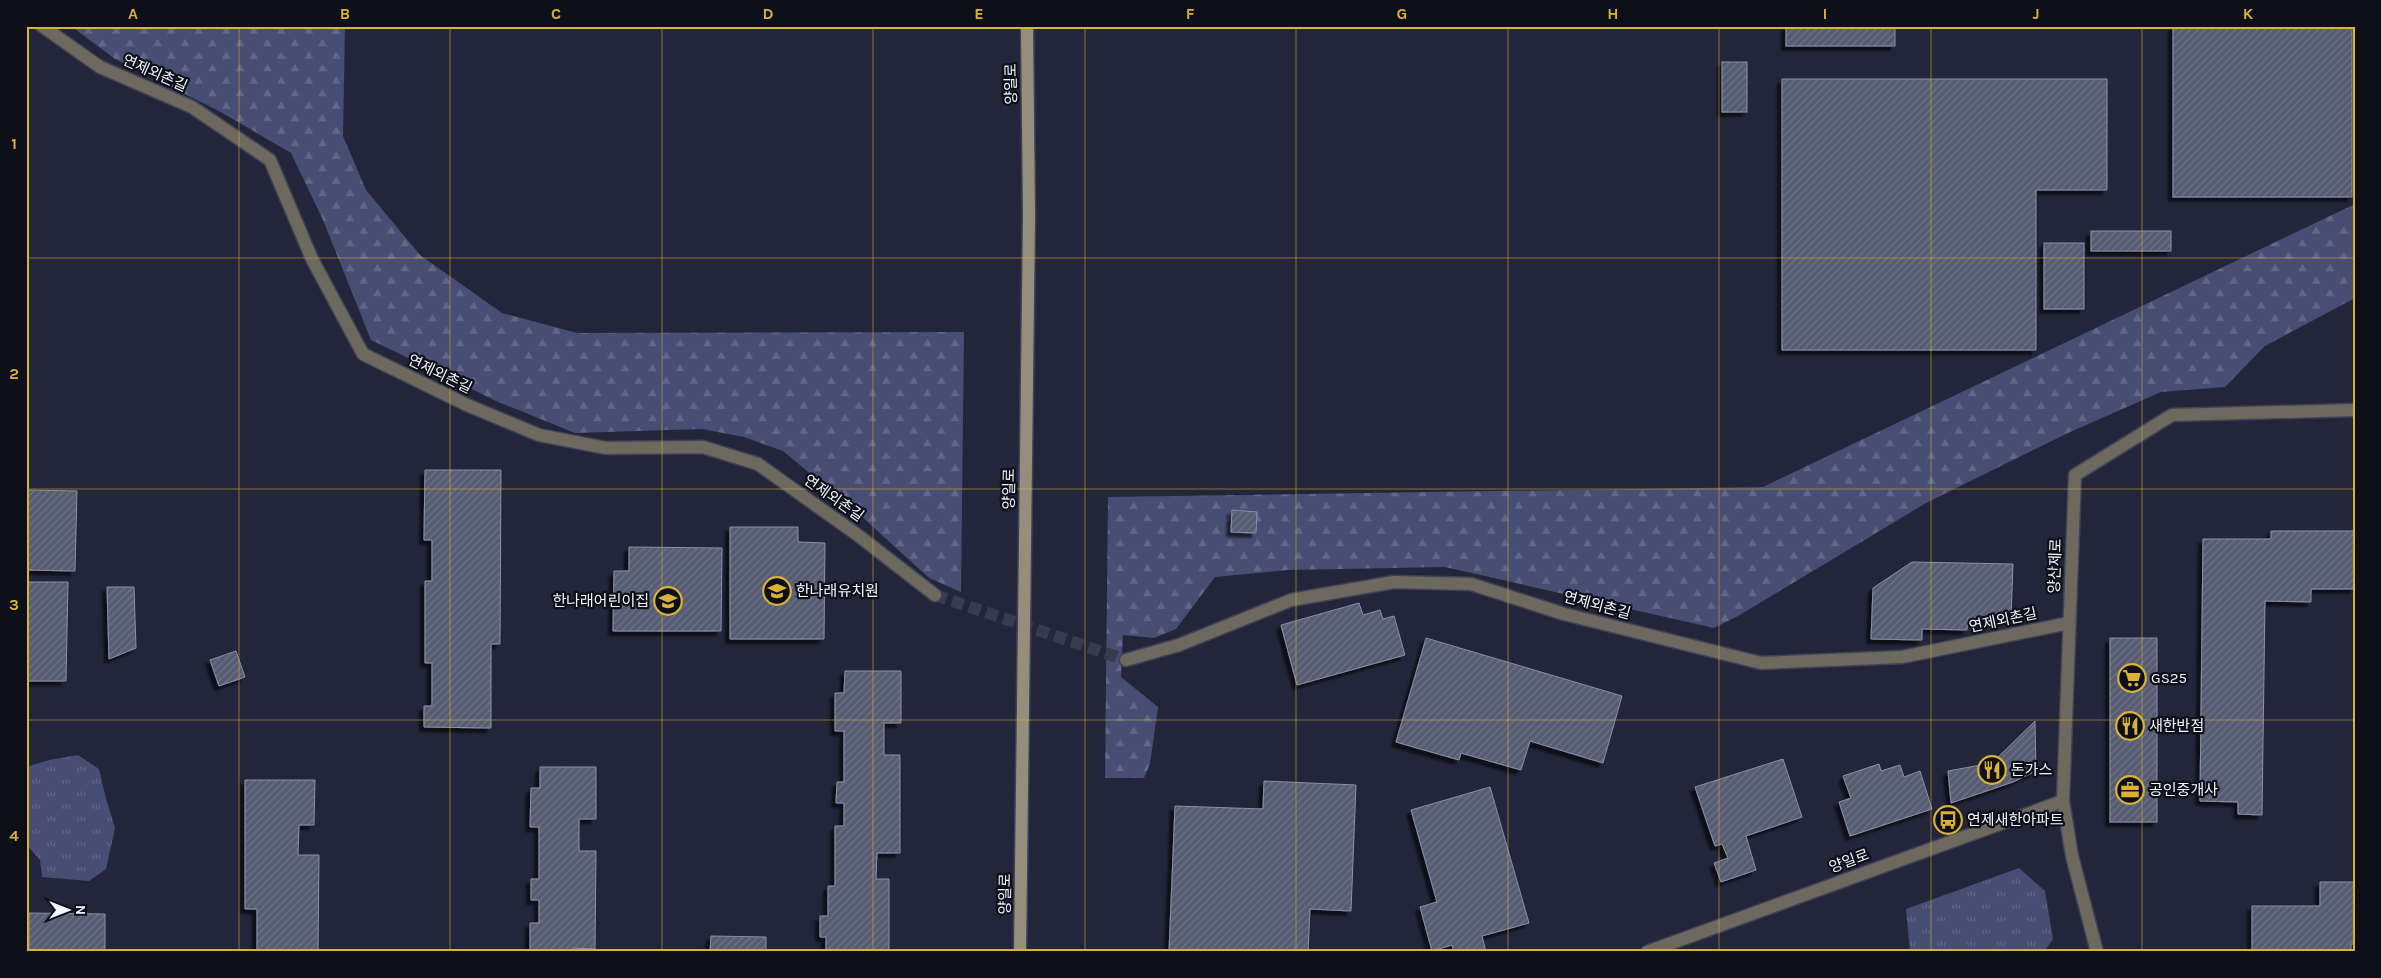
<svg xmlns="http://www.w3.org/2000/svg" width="2381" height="978" font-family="Karla,'Noto Sans KR',sans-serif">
<defs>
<pattern id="forest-firs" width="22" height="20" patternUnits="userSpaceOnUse" patternTransform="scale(1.25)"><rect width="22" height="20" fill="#474d73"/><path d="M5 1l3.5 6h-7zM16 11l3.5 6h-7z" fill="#626788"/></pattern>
<pattern id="park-tufts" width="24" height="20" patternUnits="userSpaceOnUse" patternTransform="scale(1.25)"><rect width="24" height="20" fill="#474d73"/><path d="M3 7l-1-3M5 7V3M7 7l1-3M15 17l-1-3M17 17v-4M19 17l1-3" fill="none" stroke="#626788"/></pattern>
<pattern id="building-hatch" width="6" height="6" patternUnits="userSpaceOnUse" patternTransform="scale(1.25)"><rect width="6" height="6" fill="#565b71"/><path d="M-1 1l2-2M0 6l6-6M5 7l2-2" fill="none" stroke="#6f7386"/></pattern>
<filter id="shadow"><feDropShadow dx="-4.5" dy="4.5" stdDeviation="1" flood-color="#0009"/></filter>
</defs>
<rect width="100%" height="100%" fill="#23263a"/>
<g fill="url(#forest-firs)">
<polygon points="71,26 345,26 343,136 366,190 420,255 502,313 577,333 964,332 961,592 929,578 860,515 783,451 744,437 702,429 575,433 496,401 371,340 323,220 291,153 219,111 115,59"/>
<polygon points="2355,204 2355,298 2265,346 2225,387 2161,392 2068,433 1926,503 1738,616 1714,628 1445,567 1288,570 1215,577 1176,629 1154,638 1123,635 1121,677 1158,707 1150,764 1144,778 1105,778 1108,497 1763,487"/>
</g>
<g fill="url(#park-tufts)">
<polygon points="78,755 99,769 105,795 115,828 106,869 89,881 42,877 40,860 26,844 26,767 49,760"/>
<polygon points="2019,868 2045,891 2053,939 2044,952 1910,952 1906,909"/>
</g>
<g fill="url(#building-hatch)" stroke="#8a90a8" filter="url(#shadow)">
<rect x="1786" y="26" width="109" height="20"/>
<rect x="2173" y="26" width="179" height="171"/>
<rect x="1722" y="62" width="25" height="50"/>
<polygon points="1782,79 2107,79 2107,190 2036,190 2036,350 1782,350"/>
<rect x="2091" y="231" width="80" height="20"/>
<rect x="2044" y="243" width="40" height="66"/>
<polygon points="425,470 501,470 500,644 491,644 491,728 424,727 424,706 432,706 432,663 425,663 425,581 432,581 432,540 424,540"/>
<polygon points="26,490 77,491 75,571 26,570"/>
<polygon points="1232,510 1257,512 1256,533 1231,532"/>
<polygon points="730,527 798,527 798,542 825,543 824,639 730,639"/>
<polygon points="2271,531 2355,531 2355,589 2311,589 2311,602 2265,601 2262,815 2238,814 2238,802 2200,801 2203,539 2271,539"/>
<polygon points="629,547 722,548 721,631 613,631 614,571 629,571"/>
<polygon points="1912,562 2013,564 2011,619 1968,618 1967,630 1922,629 1922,640 1871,639 1873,588"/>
<polygon points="26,582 68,582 66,681 26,681"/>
<polygon points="107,587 134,587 136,648 109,659"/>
<polygon points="1359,603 1363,615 1380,610 1383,619 1394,616 1405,655 1297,685 1281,625"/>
<polygon points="1426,638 1622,696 1603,763 1530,741 1521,770 1461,753 1459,760 1396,742"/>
<rect x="2110" y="638" width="47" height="184"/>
<polygon points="236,651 245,677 219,686 210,660"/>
<polygon points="845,671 901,671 901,723 884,723 884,755 900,755 900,853 877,853 876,879 889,879 889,952 826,952 826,937 820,937 820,916 828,916 828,886 835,886 835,826 844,826 844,803 836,803 837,782 844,782 844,731 835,731 835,693 844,693"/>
<polygon points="2035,721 2036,771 2013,782 1951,803 1948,771 1992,763"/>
<polygon points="1783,759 1802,817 1746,836 1756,870 1721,882 1714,863 1728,858 1722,844 1715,846 1695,787"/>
<polygon points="1879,764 1881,771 1900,765 1904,777 1920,771 1932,809 1850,836 1839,802 1851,798 1843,776"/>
<polygon points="540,767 596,767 596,819 579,819 579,851 596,851 595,949 572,948 572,952 530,952 530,923 539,923 539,900 531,900 531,879 539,879 539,827 530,827 531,788 540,788"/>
<polygon points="245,780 315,780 314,825 299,825 298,855 319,855 318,952 257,952 257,909 245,909"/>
<polygon points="1264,781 1356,785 1351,911 1310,909 1308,952 1169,952 1175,806 1263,809"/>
<polygon points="1490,787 1529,923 1482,936 1486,952 1454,952 1452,945 1432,951 1420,907 1437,902 1411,810"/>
<polygon points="2320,882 2355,882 2355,944 2351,944 2351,951 2252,952 2252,906 2320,906"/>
<polygon points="29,913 105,914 105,952 29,952"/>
<polygon points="711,936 766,937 766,952 710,952"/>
</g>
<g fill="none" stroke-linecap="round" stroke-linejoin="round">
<polyline stroke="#383b4e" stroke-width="12" stroke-dasharray="12 6" stroke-linecap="butt" points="935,595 1126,660"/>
<defs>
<g id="street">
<polyline points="42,26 100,67 192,107 270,160 312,259 363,354 467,405 539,435 606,448 703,447 758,464 859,536 935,595"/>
<polyline points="1126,660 1179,645 1291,600 1394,582 1471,584 1564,614 1761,663 1902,657 2069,623"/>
<polyline points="1647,952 2063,801"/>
<polyline points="2097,952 2072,856 2063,801 2075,475 2172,415 2355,410"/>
</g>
<polyline id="secondary" points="1020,952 1029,216 1027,26"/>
</defs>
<use href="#street" stroke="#404356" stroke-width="15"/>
<use href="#secondary" stroke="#404356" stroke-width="15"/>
<use href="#street" stroke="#6d695f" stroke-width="12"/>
<use href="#secondary" stroke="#948e7d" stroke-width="12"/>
</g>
<path fill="none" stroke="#dab333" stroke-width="1" stroke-opacity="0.55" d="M239 26V952M450 26V952M662 26V952M873 26V952M1085 26V952M1296 26V952M1508 26V952M1719 26V952M1931 26V952M2142 26V952M26 258H2355M26 489H2355M26 720H2355"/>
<defs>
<symbol id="school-ring" viewBox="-11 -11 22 22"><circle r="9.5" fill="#0e1019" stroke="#dab333" stroke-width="1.5"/><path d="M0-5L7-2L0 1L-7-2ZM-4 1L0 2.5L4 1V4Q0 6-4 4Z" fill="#dab333"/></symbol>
<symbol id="supermarket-ring" viewBox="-11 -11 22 22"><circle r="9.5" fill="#0e1019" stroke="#dab333" stroke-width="1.5"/><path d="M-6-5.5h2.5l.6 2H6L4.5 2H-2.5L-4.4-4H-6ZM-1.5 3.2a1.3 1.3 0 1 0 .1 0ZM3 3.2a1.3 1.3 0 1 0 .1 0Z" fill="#dab333"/></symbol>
<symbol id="restaurant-ring" viewBox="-11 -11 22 22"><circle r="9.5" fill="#0e1019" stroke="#dab333" stroke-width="1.5"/><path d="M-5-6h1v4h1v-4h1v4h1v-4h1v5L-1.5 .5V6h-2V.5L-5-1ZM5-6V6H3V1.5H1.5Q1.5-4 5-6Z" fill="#dab333"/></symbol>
<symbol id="office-ring" viewBox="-11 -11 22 22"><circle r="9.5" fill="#0e1019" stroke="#dab333" stroke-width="1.5"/><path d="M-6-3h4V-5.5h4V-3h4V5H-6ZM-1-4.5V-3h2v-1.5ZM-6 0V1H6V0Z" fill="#dab333"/></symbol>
<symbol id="bus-ring" viewBox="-11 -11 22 22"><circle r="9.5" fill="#0e1019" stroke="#dab333" stroke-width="1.5"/><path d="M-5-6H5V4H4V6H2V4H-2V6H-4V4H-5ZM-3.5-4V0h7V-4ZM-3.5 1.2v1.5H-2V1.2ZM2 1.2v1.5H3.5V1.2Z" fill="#dab333"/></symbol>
</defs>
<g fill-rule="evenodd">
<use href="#school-ring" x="761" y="575" width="32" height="32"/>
<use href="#school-ring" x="652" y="585" width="32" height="32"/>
<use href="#supermarket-ring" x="2116" y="662" width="32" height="32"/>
<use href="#restaurant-ring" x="2114" y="710" width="32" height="32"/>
<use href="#restaurant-ring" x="1976" y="754" width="32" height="32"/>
<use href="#office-ring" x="2114" y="774" width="32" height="32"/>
<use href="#bus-ring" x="1932" y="804" width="32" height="32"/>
</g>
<g text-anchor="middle" stroke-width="4.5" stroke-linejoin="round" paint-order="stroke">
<g font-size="15" fill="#f2f4ff" stroke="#0e1019">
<text transform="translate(155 73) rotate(24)" y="5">연제외촌길</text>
<text transform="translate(1011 84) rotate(-91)" y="5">양일로</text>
<text transform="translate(440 374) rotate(26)" y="5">연제외촌길</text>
<text transform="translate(1009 489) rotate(-89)" y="5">양일로</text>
<text transform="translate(834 498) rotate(35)" y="5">연제외촌길</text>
<text transform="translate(2055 566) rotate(-88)" y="5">양산제로</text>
<text transform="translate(1597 605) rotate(15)" y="5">연제외촌길</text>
<text transform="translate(2003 620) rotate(-12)" y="5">연제외촌길</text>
<text transform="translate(1849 861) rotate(-20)" y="5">양일로</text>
<text transform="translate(1005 894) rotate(-89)" y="5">양일로</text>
</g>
<g font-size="15" fill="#f2f4ff" stroke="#0e1019" text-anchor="start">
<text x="796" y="596">한나래유치원</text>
<text x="649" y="606" text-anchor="end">한나래어린이집</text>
<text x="2151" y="683">GS25</text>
<text x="2149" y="731">새한반점</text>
<text x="2011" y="775">돈가스</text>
<text x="2149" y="795">공인중개사</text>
<text x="1967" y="825">연제새한아파트</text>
</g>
</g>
<rect width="2381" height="978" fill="none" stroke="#0e1019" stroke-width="55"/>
<g transform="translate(68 910) rotate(90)" stroke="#0e1019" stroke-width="4" paint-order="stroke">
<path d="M0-4L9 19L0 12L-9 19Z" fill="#f2f4ff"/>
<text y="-8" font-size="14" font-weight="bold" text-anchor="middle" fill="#f2f4ff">N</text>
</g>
<rect x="28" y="28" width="2326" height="922" fill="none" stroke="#dab333" stroke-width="2"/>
<g font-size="16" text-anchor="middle" font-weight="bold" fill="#dab333">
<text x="133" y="19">A</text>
<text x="345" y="19">B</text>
<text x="556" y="19">C</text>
<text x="768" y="19">D</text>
<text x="979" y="19">E</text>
<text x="1190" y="19">F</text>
<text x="1402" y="19">G</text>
<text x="1613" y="19">H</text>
<text x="1825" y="19">I</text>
<text x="2036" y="19">J</text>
<text x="2248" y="19">K</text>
<text x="14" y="149">1</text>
<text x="14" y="379">2</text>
<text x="14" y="610">3</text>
<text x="14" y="841">4</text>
</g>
</svg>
